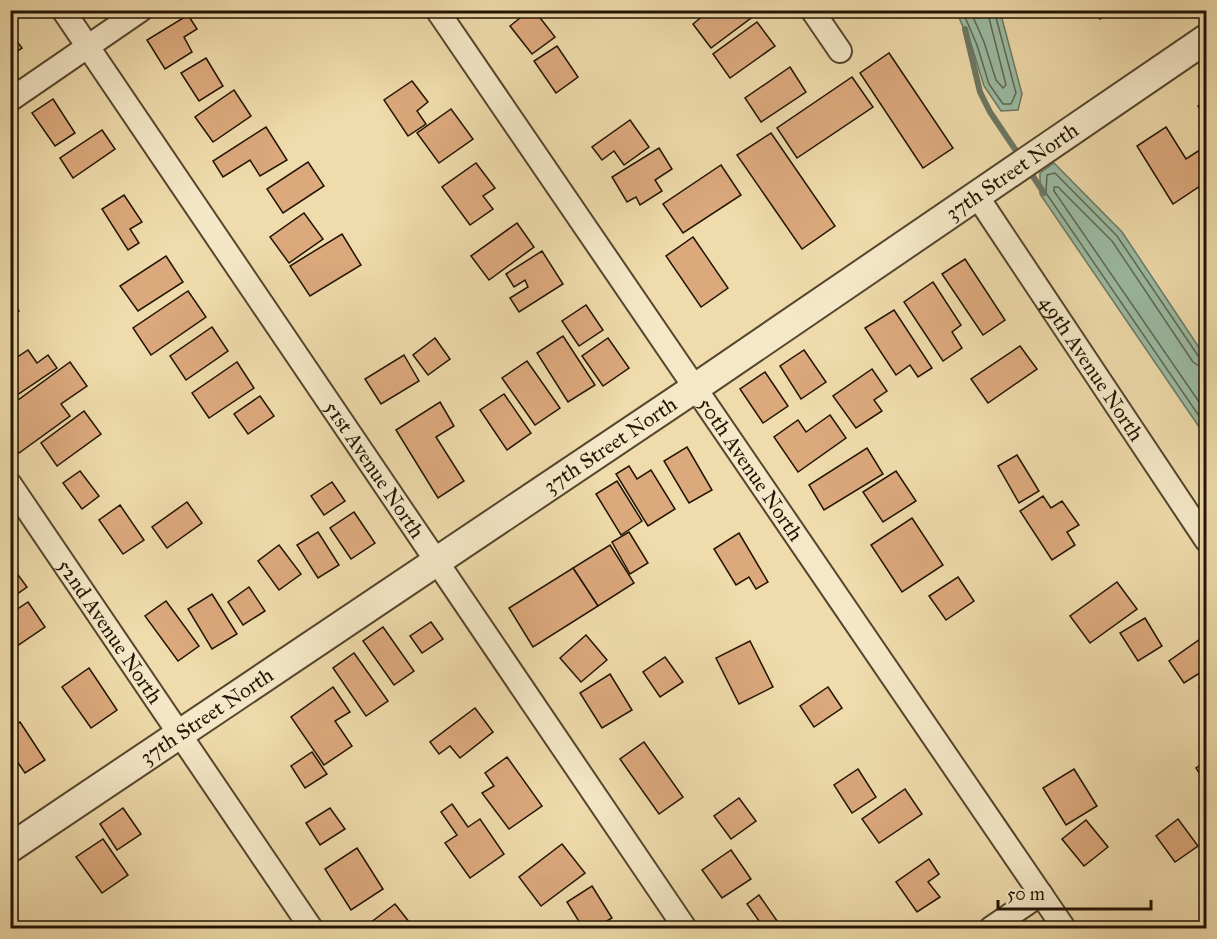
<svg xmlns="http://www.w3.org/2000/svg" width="1217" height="939" font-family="'IM FELL Great Primer',serif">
<rect width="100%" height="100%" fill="#efdbab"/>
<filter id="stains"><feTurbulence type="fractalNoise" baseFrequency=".00333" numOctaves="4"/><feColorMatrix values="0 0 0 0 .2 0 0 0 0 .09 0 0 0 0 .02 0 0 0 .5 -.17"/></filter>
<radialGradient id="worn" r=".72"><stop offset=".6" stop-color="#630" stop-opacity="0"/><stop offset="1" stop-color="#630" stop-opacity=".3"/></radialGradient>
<g fill="#9bbca4" stroke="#6b7964" stroke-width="1.5">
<polygon points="956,11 1000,11 1022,94 1018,110 1001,111 984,86 972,47"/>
<polygon points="1054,163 1122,232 1206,358 1206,437 1040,194 1040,173"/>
</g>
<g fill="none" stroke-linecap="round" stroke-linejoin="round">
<g stroke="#5e6854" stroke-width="1.5">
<polyline points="962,10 977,45 989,84 1003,104 1011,104 1016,93 994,10"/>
<polyline points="970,10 984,42 996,80 1003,88 1006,85 987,10"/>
<polyline points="1206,360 1199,357 1117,236 1055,173 1047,175 1046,193 1206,426"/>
<polyline points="1206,368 1199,366 1193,362 1112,241 1058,187 1054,187 1054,191 1206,412"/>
</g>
<g stroke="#6b7964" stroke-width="6">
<polyline points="965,29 980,92 990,112 1021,158"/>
<polyline points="1028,169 1044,193"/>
</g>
</g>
<g fill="#dca97d" stroke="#221403" stroke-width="1.5">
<polygon points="530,10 534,10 555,37 532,54 510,26"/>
<polygon points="710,10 751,10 755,15 711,48 693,24"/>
<polygon points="1093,10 1112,10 1100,19"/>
<polygon points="188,15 197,29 184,37 192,52 165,69 147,40"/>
<polygon points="757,22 775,46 730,78 713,54"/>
<polygon points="10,32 22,48 10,56"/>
<polygon points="557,46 578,77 556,93 534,61"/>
<polygon points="889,53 953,148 923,168 860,73"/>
<polygon points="206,58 223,86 199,101 181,73"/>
<polygon points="790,67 806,92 761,122 745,98"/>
<polygon points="852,77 873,107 797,158 777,128"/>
<polygon points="412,81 428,102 417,111 426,124 408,136 384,100"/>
<polygon points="234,90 251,116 213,142 195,117"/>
<polygon points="53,99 75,133 55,146 32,113"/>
<polygon points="1206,100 1206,120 1198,106"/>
<polygon points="451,109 473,139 439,163 417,133"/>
<polygon points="630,120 649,147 624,165 614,151 602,160 592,147"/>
<polygon points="266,127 287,160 260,176 250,160 223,177 213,161"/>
<polygon points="1166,127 1186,159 1206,146 1206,182 1173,204 1137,146"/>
<polygon points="102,130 115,149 73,178 60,158"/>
<polygon points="771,133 835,226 802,249 737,155"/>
<polygon points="659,148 672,169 655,180 662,191 640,205 636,197 627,202 612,177"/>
<polygon points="308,162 324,186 283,213 267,189"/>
<polygon points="476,163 495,188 483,196 493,209 470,225 442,187"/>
<polygon points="721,165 741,195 683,233 663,204"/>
<polygon points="124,195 142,222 130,229 139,243 128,250 102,209"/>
<polygon points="304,213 323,239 289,263 270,237"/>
<polygon points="517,223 534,247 489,280 471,256"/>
<polygon points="342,234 361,265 310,296 290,266"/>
<polygon points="693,237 728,288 701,307 666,256"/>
<polygon points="542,251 563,284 519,312 510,298 528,287 525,280 514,287 506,274"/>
<polygon points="166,256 183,282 138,311 120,286"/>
<polygon points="965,259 1005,320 983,335 942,274"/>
<polygon points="933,282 961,325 952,332 962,348 943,361 904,302"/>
<polygon points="188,291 206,317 151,355 133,328"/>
<polygon points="10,298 19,311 10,316"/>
<polygon points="586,305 603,330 579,346 562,321"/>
<polygon points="894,310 932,368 918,377 910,365 896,375 865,328"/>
<polygon points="212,327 228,351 186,380 170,356"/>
<polygon points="563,336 595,385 568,402 537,353"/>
<polygon points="435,338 450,359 428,375 413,355"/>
<polygon points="608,338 629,368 603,386 582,356"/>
<polygon points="1020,346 1037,369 988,403 971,379"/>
<polygon points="28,350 37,363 48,355 57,368 11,399 10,362"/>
<polygon points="804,350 826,382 801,399 780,366"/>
<polygon points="404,355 419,381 381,404 365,379"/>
<polygon points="527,361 560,408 535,425 502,378"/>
<polygon points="70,362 87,386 61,404 70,416 19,453 10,441 10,406"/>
<polygon points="237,362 254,388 209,418 192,393"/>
<polygon points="872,369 887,391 874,400 882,411 856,428 833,396"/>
<polygon points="765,372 788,406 763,423 740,389"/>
<polygon points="504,394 531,433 507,450 480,410"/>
<polygon points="260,396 274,416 248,434 234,414"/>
<polygon points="440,402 454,426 436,437 464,481 438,498 396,430"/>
<polygon points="84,411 101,434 57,466 41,443"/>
<polygon points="830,415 846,438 798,472 774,437 798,420 806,432"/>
<polygon points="687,447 712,490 689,503 664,461"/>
<polygon points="867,448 883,474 824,510 809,485"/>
<polygon points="1017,455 1039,491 1019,503 998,466"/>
<polygon points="629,466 637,479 651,470 675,509 648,526 616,474"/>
<polygon points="80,471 99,496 82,509 63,483"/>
<polygon points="896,471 916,501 883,522 863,492"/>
<polygon points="617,481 642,521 621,535 596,494"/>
<polygon points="332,482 345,501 324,515 311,496"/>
<polygon points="1043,496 1051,508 1062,501 1079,525 1067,532 1075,545 1052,560 1020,511"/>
<polygon points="187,502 202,523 167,548 152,527"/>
<polygon points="120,505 144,540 123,554 99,520"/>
<polygon points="354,512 375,543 351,559 330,528"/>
<polygon points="912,518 943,565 902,592 871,545"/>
<polygon points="318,532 339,565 318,578 297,545"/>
<polygon points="629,532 648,563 630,574 612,542"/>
<polygon points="739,533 768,582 756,589 749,577 736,585 714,549"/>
<polygon points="279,545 301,574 279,590 258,561"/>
<polygon points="610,545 634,583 598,606 573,568"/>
<polygon points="10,564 27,587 10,599"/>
<polygon points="573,568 598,606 533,647 509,608"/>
<polygon points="958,577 974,601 946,620 929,596"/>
<polygon points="1117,582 1137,609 1090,643 1070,616"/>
<polygon points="249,587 265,611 243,625 228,602"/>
<polygon points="212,594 237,634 212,649 188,609"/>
<polygon points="166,601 199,646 178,661 145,616"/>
<polygon points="28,602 45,627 11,650 10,614"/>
<polygon points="1145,618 1162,646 1138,661 1120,633"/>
<polygon points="431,622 443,639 422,653 410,636"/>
<polygon points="383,627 414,671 394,685 363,641"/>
<polygon points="586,635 607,660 581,682 560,658"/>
<polygon points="1206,635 1206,669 1184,683 1169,661"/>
<polygon points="750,641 773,687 739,704 716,658"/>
<polygon points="354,653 388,701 366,716 333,668"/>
<polygon points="665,657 683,682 660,697 643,672"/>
<polygon points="89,668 117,710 91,728 62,687"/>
<polygon points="610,674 632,710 602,728 580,693"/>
<polygon points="1206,682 1206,700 1199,687"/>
<polygon points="333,687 350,712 335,721 352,746 324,765 291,717"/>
<polygon points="828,687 842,708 814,727 800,706"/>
<polygon points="475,708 493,732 460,758 450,746 439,754 430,742"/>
<polygon points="20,722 45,760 25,773 10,751 10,728"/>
<polygon points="644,742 683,797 659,814 620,759"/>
<polygon points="312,752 327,774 305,788 291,766"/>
<polygon points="507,757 542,806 509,829 482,793 494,786 485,773"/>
<polygon points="1206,761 1206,784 1196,768"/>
<polygon points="858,769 876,797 852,813 834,785"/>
<polygon points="1074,769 1097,806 1066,825 1043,788"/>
<polygon points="905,789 922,814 879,843 862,819"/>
<polygon points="739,798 756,821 731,839 714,816"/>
<polygon points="452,804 468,827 480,819 504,854 470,878 445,843 457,835 441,812"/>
<polygon points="123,808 141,834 117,850 100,824"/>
<polygon points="330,808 345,829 320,845 306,823"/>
<polygon points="1178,819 1198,846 1175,862 1156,836"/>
<polygon points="1086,820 1108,847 1084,866 1062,839"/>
<polygon points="103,839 128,875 102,893 76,857"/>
<polygon points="562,844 585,873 541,906 519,877"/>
<polygon points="357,848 383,889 351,910 325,869"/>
<polygon points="731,850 751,879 722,898 702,870"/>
<polygon points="929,859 939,874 928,882 940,897 917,912 896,882"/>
<polygon points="592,886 612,918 595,928 583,928 567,902"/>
<polygon points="759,895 782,928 764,928 747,904"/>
<polygon points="395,904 414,928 368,928 366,926"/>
<polygon points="10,911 22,928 10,928"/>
</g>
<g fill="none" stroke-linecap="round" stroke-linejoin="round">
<defs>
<g id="minor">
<path id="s1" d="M63 10 685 928"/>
<path id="s2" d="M437 10 1064 928"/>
<polyline points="812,10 840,51"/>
<polyline points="10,100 141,10"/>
<path id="s3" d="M977 196 1206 540"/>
<path id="s4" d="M10 484 311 928"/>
<polyline points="991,928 1041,894"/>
</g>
<g id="tertiary">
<path id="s5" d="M10 848 695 388 1206 39"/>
</g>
</defs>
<use href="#minor" stroke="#55462d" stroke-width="26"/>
<use href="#tertiary" stroke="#55462d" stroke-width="32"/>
<use href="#minor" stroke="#f5e8c8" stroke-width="22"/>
<use href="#tertiary" stroke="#f5e8c8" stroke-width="28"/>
</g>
<g text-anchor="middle" stroke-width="4.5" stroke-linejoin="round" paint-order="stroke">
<g font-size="21" fill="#221403" stroke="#f5e8c8">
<text dy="7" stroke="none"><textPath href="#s5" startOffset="1209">37th Street North</textPath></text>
<text dy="7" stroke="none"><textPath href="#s3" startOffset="207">49th Avenue North</textPath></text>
<text dy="7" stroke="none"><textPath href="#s5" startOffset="723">37th Street North</textPath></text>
<text dy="7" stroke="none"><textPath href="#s2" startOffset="556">50th Avenue North</textPath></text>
<text dy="7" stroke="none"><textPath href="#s1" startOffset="555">51st Avenue North</textPath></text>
<text dy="7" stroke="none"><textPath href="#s4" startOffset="178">52nd Avenue North</textPath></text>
<text dy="7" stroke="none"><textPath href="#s5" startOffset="237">37th Street North</textPath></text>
</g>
</g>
<rect width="1217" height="939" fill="none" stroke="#efdbab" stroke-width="36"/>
<rect x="12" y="12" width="1193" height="915" fill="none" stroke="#221403" stroke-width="3"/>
<rect x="18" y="18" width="1181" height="903" fill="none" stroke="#221403" stroke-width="1.5"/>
<path d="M998 900v9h153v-9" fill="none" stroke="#221403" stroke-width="3"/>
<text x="1007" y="900" font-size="18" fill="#221403" stroke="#f5e8c8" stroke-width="4.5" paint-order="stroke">50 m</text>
<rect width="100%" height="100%" filter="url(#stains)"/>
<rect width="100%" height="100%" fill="url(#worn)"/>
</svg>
